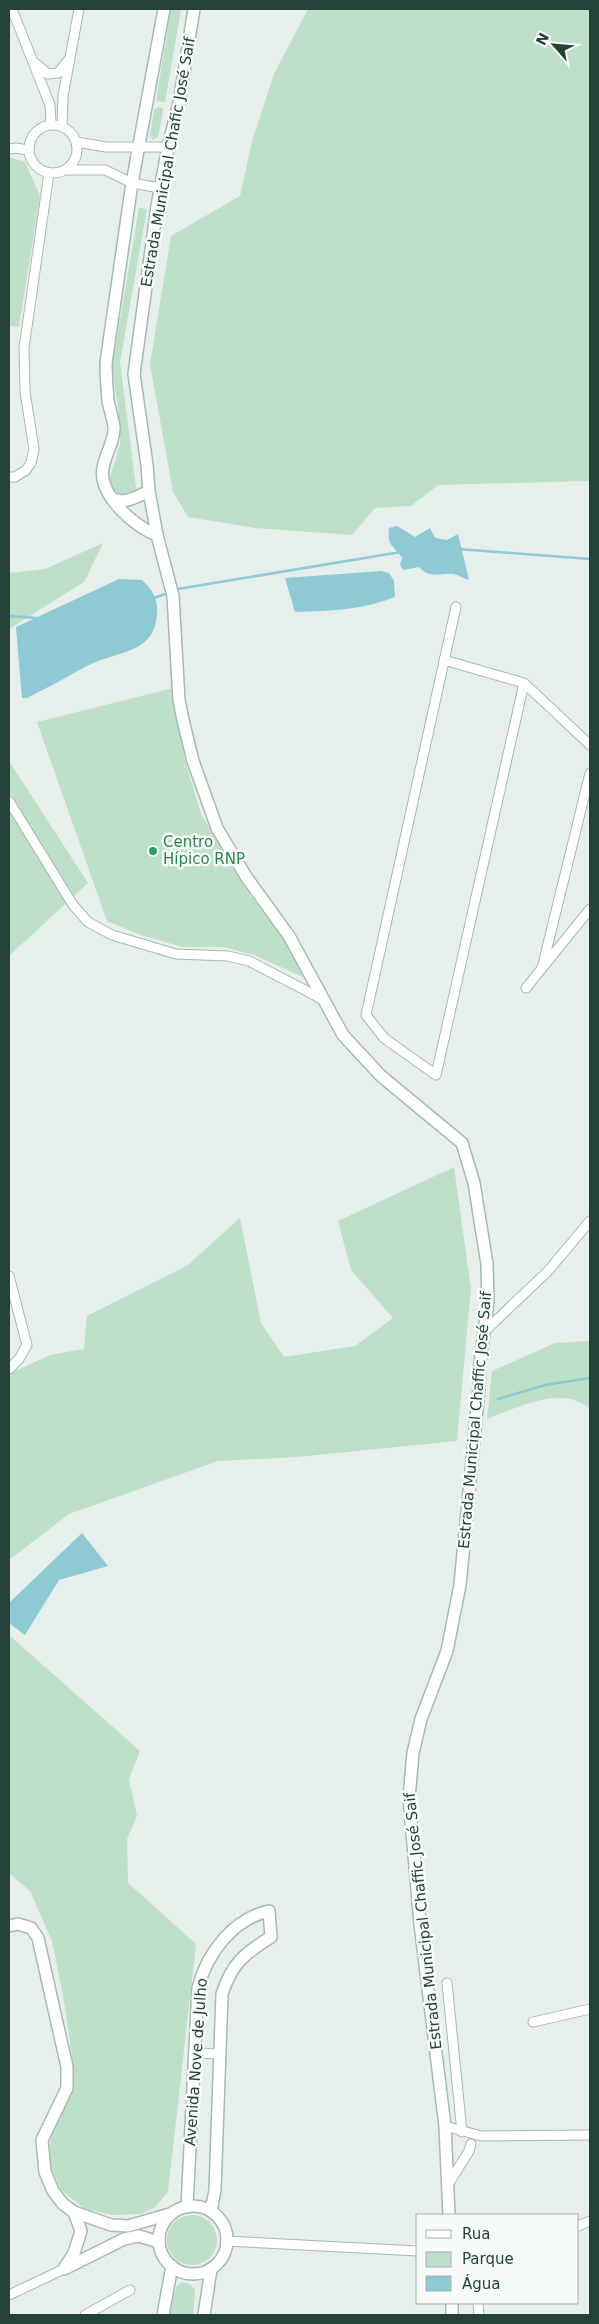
<svg xmlns="http://www.w3.org/2000/svg" width="599" height="2324" font-family="'DejaVu Sans',sans-serif">
<rect width="100%" height="100%" fill="#e6efeb"/>
<g fill="#bfe0c8">
<polygon points="171,9 181,9 165,102 156,101"/>
<polygon points="308,9 590,9 590,481 438,485 411,506 375,508 352,535 255,528 188,517 173,492 150,364 171,236 240,196 252,141 274,74"/>
<polygon points="159,107 163,108 163,111 158,137 152,140 150,136 154,110"/>
<polygon points="9,157 25,162 40,196 19,327 9,326"/>
<polygon points="139,208 147,209 120,362 136,487 135,493 115,497 110,488 110,477 120,445 120,423 112,367"/>
<polygon points="103,543 84,582 9,629 9,573 45,569"/>
<polygon points="173,688 184,757 201,814 245,888 289,946 307,979 254,955 223,947 182,947 141,935 107,921 37,722"/>
<polygon points="9,761 88,883 9,956"/>
<polygon points="454,1167 471,1289 457,1441 297,1457 218,1461 69,1514 9,1560 9,1374 50,1355 84,1349 87,1316 188,1265 240,1218 261,1323 284,1357 355,1346 393,1318 351,1270 338,1221"/>
<path d="M590 1341V1409C563 1384 516 1408 487 1419L492 1371 555 1343Z"/>
<polygon points="9,1635 140,1751 129,1779 137,1816 127,1839 128,1883 196,1944 168,2192 155,2207 141,2214 113,2215 85,2209 61,2190 51,2167 50,2142 58,2119 72,2092 72,2056 64,2001 52,1941 30,1891 9,1873"/>
<circle cx="192" cy="2240" r="25"/>
<polygon points="182,2282 190,2284 195,2290 193,2315 169,2315 176,2287"/>
</g>
<g fill="#8ec9d4">
<path d="M397 526 415 537 430 528 435 538 447 540 458 534 469 580C464 579 459 575 454 574 441 572 431 580 419 567L403 570 400 565 402 558C393 544 387 547 389 528Z"/>
<path d="M381 571 389 573 394 581 395 597C363 610 329 611 295 612L285 578Z"/>
<path d="M119 579 142 580C153 590 158 600 157 614 155 651 123 651 96 662 83 667 71 675 58 682 48 688 38 691 28 698H22L16 627Z"/>
<polygon points="82,1533 108,1566 59,1580 25,1635 9,1623 9,1603"/>
</g>
<g fill="none" stroke-linecap="round" stroke-linejoin="round">
<g stroke="#8ec9d4" stroke-width="2.5">
<polyline points="459,549 590,559"/>
<polyline points="178,589 401,552"/>
<polyline points="154,598 165,594"/>
<polyline points="9,616 37,618"/>
<polyline points="498,1399 545,1385 590,1378"/>
</g>
<defs>
<g id="minor">
<polyline points="12,9 50,105 51,124"/>
<polyline points="35,63 48,74 58,73 69,59"/>
<circle cx="53" cy="149" r="24"/>
<polyline points="62,126 63,96 79,9"/>
<polyline points="76,142 106,147 168,147"/>
<polyline points="9,149 16,148 28,150"/>
<polyline points="66,170 105,170 132,183 160,188"/>
<polyline points="9,477 15,477 26,470 31,463 34,449 25,392 24,348 49,173"/>
<polyline points="456,607 366,1015 384,1038 436,1075 524,683"/>
<polyline points="444,660 524,683 590,745"/>
<polyline points="9,801 73,905 88,922 112,935 176,954 228,956 249,961 322,999"/>
<polyline points="542,968 590,773"/>
<polyline points="526,988 590,909"/>
<polyline points="9,1276 27,1345 19,1359 9,1369"/>
<polyline points="486,1330 548,1271 590,1221"/>
<polyline points="447,1983 462,2132"/>
<polyline points="533,2022 590,2009"/>
<polyline points="194,2053 220,2054"/>
<polyline points="445,2126 481,2136 590,2135"/>
<polyline points="449,2183 469,2151 471,2144"/>
<polyline points="578,2226 590,2221"/>
<polyline points="226,2241 418,2251"/>
<polyline points="9,2295 64,2269"/>
<polyline points="478,2303 479,2315"/>
<polyline points="85,2315 130,2290"/>
</g>
<g id="tertiary">
<polyline points="194,9 179,103 168,147 157,206 134,374 147,465 149,491 157,535 173,596 179,700 183,720 193,761 217,828 247,878 289,936 343,1035 381,1076 462,1143 474,1183 487,1264 488,1302 480,1363 479,1388 460,1585 447,1651 421,1719 413,1753 409,1798 420,1924 445,2126 449,2215"/>
<path d="M111 498C125 505 136 497 149 491"/>
<path d="M157 535C134 527 98 494 103 468 105 454 115 441 114 427 113 419 110 410 108 401 107 388 106 376 106 363L132 183 164 9"/>
<polyline points="9,1926 18,1924 31,1928 38,1938 67,2067 67,2088 42,2140 45,2172 53,2191 63,2204 74,2212 111,2225 128,2226 170,2214"/>
<circle cx="193" cy="2240" r="34"/>
<path d="M187 2207 198 1988C207 1953 233 1919 269 1911L271 1937C245 1953 232 1963 222 1994L215 2190 211 2211"/>
<polyline points="65,2267 74,2253 81,2231 74,2212"/>
<polyline points="64,2269 124,2239 139,2236 159,2242"/>
<polyline points="452,2303 452,2315"/>
<polyline points="163,2315 172,2266"/>
<polyline points="204,2315 211,2269"/>
</g>
</defs>
<use href="#minor" stroke="#a8b8b2" stroke-width="11"/>
<use href="#tertiary" stroke="#a8b8b2" stroke-width="14"/>
<use href="#minor" stroke="#fff" stroke-width="9"/>
<use href="#tertiary" stroke="#fff" stroke-width="11"/>
</g>
<circle fill="#2e9e5b" stroke="#f7fbf9" stroke-width="2" cx="153" cy="851" r="5"/>
<g text-anchor="middle" stroke-width="5" stroke-linejoin="round" paint-order="stroke">
<g font-size="15" fill="#24423a" stroke="#f7fbf9">
<text transform="translate(168 162) rotate(-80)" y="5">Estrada Municipal Chafic José Saif</text>
<text transform="translate(475 1420) rotate(-85)" y="5">Estrada Municipal Chaffic José Saif</text>
<text transform="translate(423 1921) rotate(-96)" y="5">Estrada Municipal Chaffic José Saif</text>
<text transform="translate(196 2062) rotate(-86)" y="5">Avenida Nove de Julho</text>
</g>
<g font-size="15" fill="#27864d" stroke="#f7fbf9" text-anchor="start">
<text x="163" y="847">Centro<tspan x="163" dy="17">Hípico RNP</tspan></text>
</g>
</g>
<rect width="599" height="2324" fill="none" stroke="#24423a" stroke-width="20"/>
<rect x="416" y="2214" width="162" height="90" fill="#f7fbf9" stroke="#a3b1ad"/>
<rect x="426" y="2230" width="25" height="8" fill="#ffffff" stroke="#a3b1ad"/>
<text x="462" y="2239" font-size="15" fill="#24423a">Rua</text>
<rect x="426" y="2252" width="25" height="15" fill="#bfe0c8" stroke="#a3b1ad"/>
<text x="462" y="2264" font-size="15" fill="#24423a">Parque</text>
<rect x="426" y="2276" width="25" height="15" fill="#8ec9d4" stroke="#a3b1ad"/>
<text x="462" y="2289" font-size="15" fill="#24423a">Água</text>
<g transform="translate(554 45) rotate(297)" stroke="#f7fbf9" stroke-width="4" paint-order="stroke">
<path d="M0-4L9 19L0 12L-9 19Z" fill="#24423a"/>
<text y="-8" font-size="14" font-weight="bold" text-anchor="middle" fill="#24423a">N</text>
</g>
</svg>
